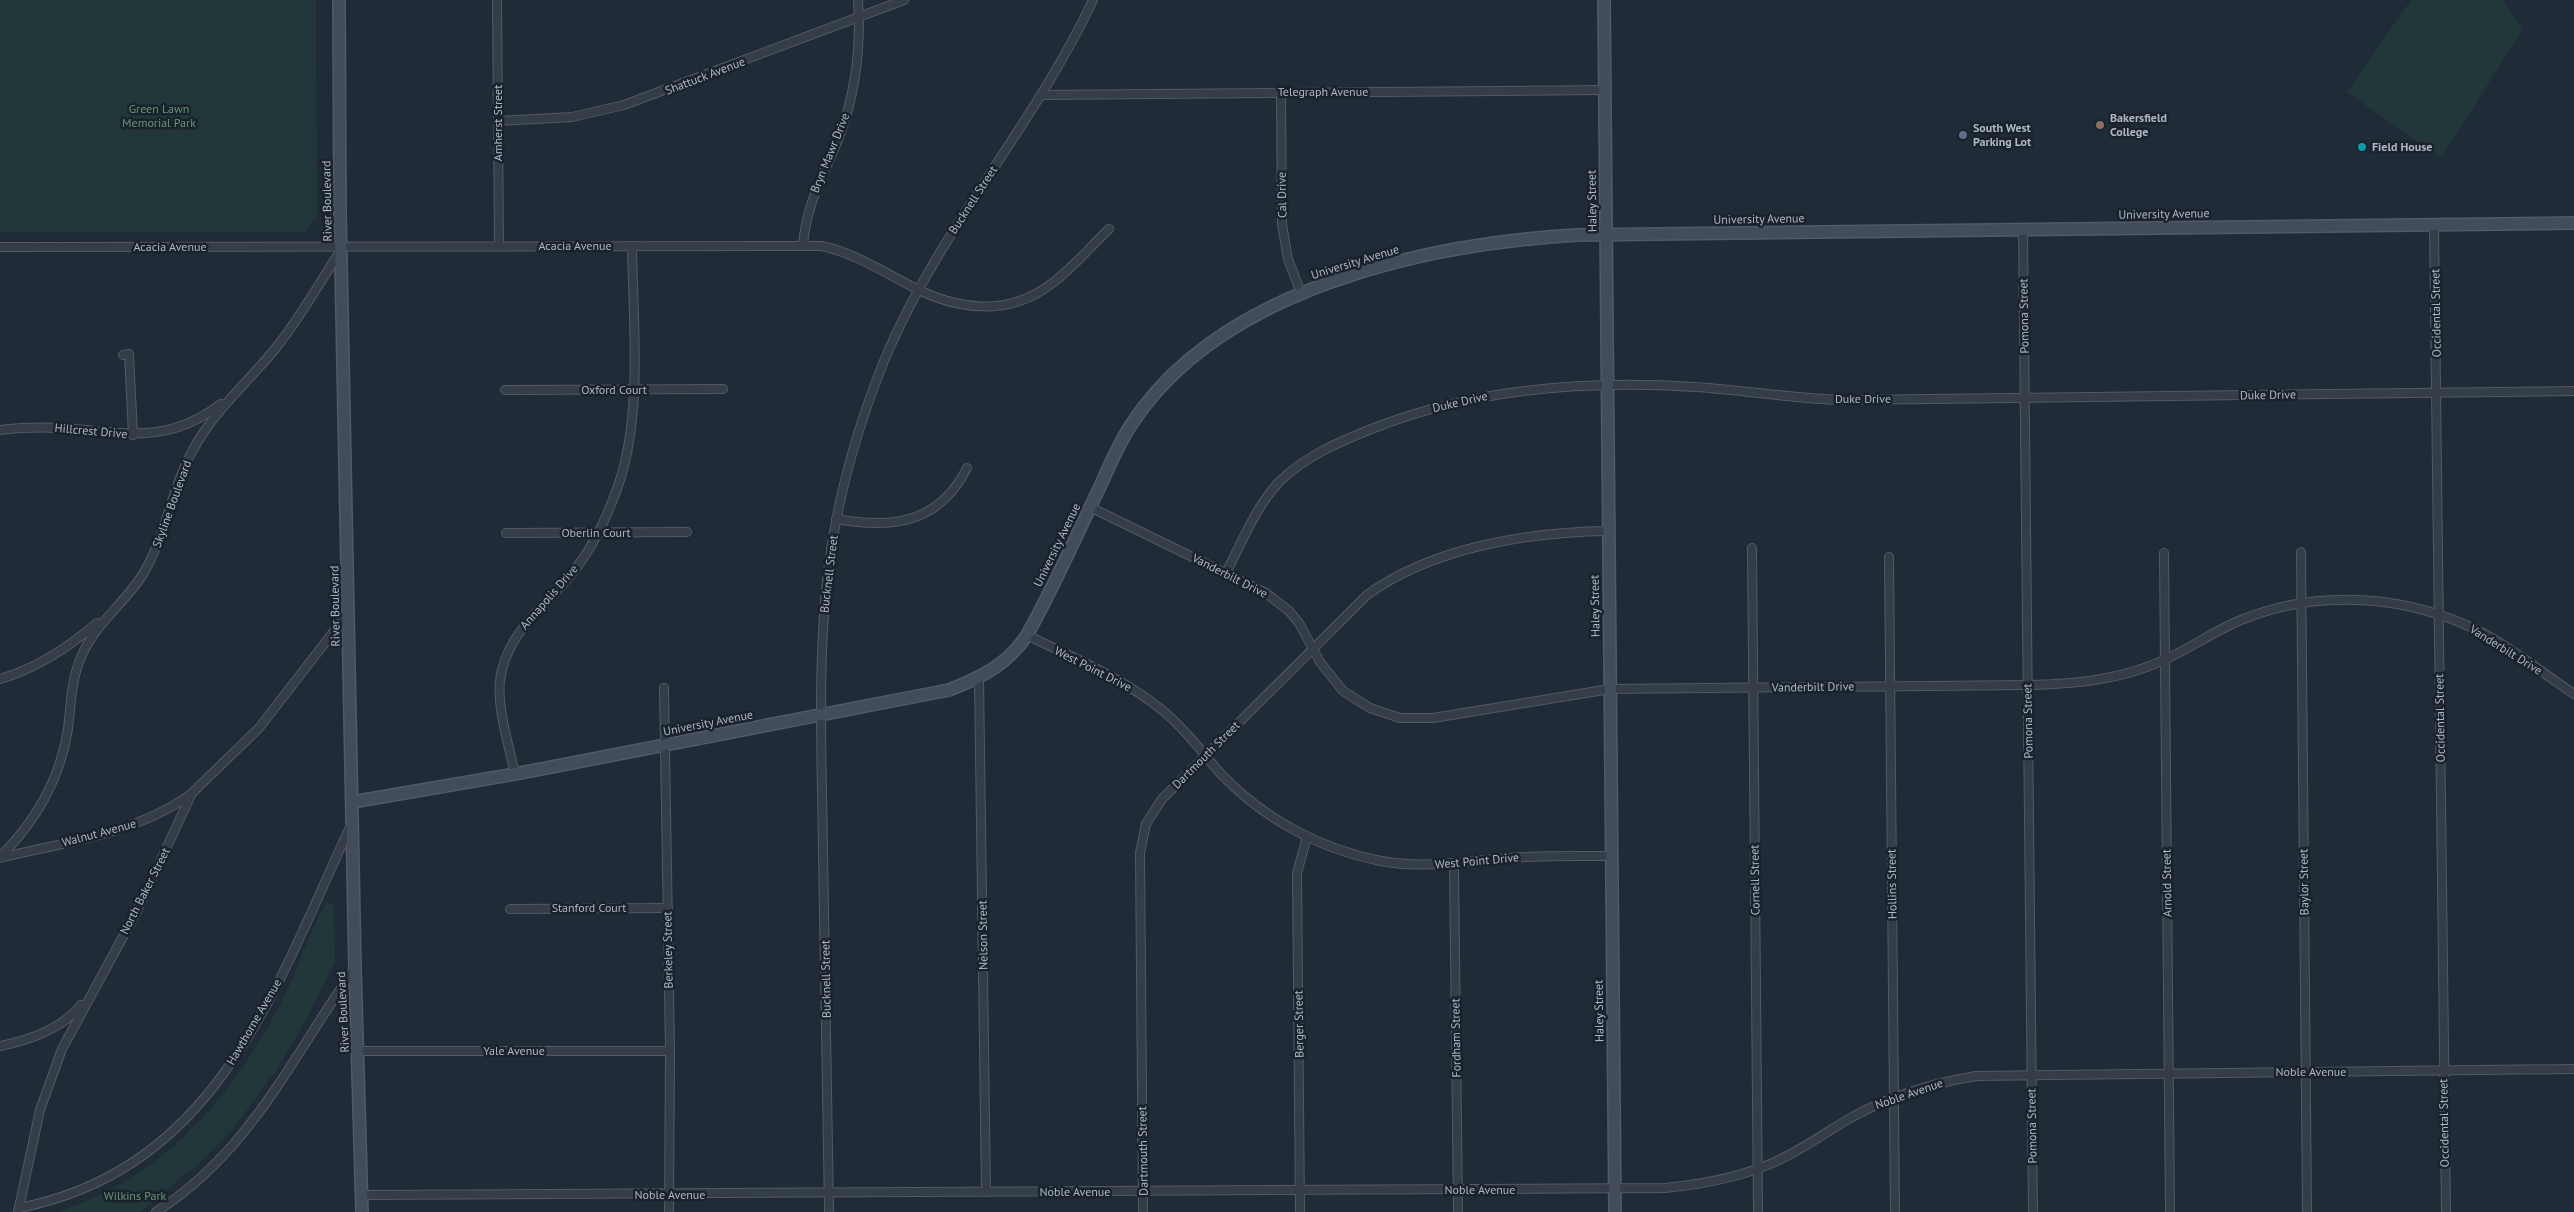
<svg xmlns="http://www.w3.org/2000/svg" width="2574" height="1212" font-family="'PT Sans',sans-serif">
<rect width="100%" height="100%" fill="#202b38"/>
<g fill="#223739">
<polygon points="0,0 316,0 317,216 305,232 0,232"/>
<polygon points="2411,0 2503,0 2523,29 2441,158 2347,92"/>
<path d="M326 903H331L334 907 335 962 306 1020 275 1072 236 1125 205 1158 140 1212H58C166 1176 234 1096 284 997 299 967 309 931 326 903Z"/>
</g>
<g fill="none" stroke-linecap="round" stroke-linejoin="round">
<defs>
<g id="street">
<polyline points="497,0 499,246"/>
<polyline points="1281,93 1282,224 1288,259 1301,293"/>
<polyline points="1041,95 1605,90"/>
<polyline points="498,121 572,117 624,105 904,0"/>
<polyline points="2434,225 2446,1212"/>
<polyline points="2023,229 2033,1212"/>
<path d="M803 245C807 198 827 171 842 129 856 88 861 43 858 0"/>
<path d="M0 247 822 246C854 253 882 271 911 286 956 310 1008 317 1051 284 1072 269 1090 247 1109 229"/>
<polyline points="123,355 129,354 133,435"/>
<polyline points="505,390 723,389"/>
<path d="M0 430C19 428 39 427 58 428 121 431 164 447 221 404"/>
<path d="M1090 507 1266 593 1289 611 1299 623 1320 662 1343 691 1370 708 1400 718H1433L1610 689 2028 685C2076 684 2120 680 2164 660 2191 648 2214 631 2241 620 2319 588 2409 595 2483 633 2515 650 2544 674 2574 694"/>
<path d="M836 519C891 529 939 524 967 468"/>
<polyline points="506,533 687,532"/>
<polyline points="1752,548 1758,1212"/>
<polyline points="2301,552 2307,1212"/>
<polyline points="2164,553 2170,1212"/>
<polyline points="1889,557 1895,1212"/>
<path d="M1226 573C1242 542 1255 508 1279 482 1305 456 1341 441 1374 428 1476 388 1586 380 1695 387 1745 390 1794 399 1845 400L2574 391"/>
<path d="M1027 635C1073 658 1122 677 1162 710 1185 729 1202 752 1221 774 1264 819 1320 849 1381 861 1425 869 1466 861 1509 858 1543 855 1578 856 1612 856"/>
<polyline points="979,678 986,1192"/>
<path d="M0 679C35 669 70 646 97 623"/>
<polyline points="664,688 670,1051 669,1212"/>
<path d="M515 774C509 746 497 708 500 681 506 630 549 605 577 567 595 543 608 515 618 486 643 415 633 321 632 246"/>
<path d="M0 857C36 821 60 780 68 729 71 703 71 679 82 655 96 623 125 603 143 574 167 534 171 488 194 448 215 410 248 382 275 349 300 318 319 284 340 251"/>
<path d="M0 858C65 842 136 834 191 794"/>
<polyline points="1454,865 1458,1212"/>
<polyline points="510,909 668,908"/>
<path d="M0 1046C30 1040 62 1029 81 1005"/>
<polyline points="359,1051 670,1051"/>
<path d="M362 1195 1665 1188C1705 1184 1743 1177 1779 1160 1805 1148 1829 1130 1854 1116 1893 1095 1933 1083 1976 1076L2574 1069"/>
<path d="M19 1208C217 1169 275 989 350 827"/>
<polyline points="18,1212 40,1110 62,1049 138,909 192,793 259,728 348,613"/>
<path d="M156 1212C252 1150 291 1058 355 968"/>
<path d="M829 1212C828 1092 825 972 823 853 822 759 817 664 828 571 837 499 857 428 884 361 938 231 1034 126 1093 0"/>
<path d="M1143 1212 1140 853 1146 824 1162 799 1367 595C1433 547 1529 532 1609 531"/>
<polyline points="1300,1212 1297,873 1307,837"/>
</g>
<g id="secondary">
<polyline points="339,0 340,212 355,968 362,1212"/>
<polyline points="1604,0 1615,1212"/>
<path d="M352 802 515 774 949 690C982 677 1007 665 1027 635 1053 589 1074 540 1097 493 1108 470 1117 446 1131 425 1219 289 1424 244 1577 235L2574 223"/>
</g>
</defs>
<use href="#street" stroke="#515a66" stroke-width="10"/>
<use href="#secondary" stroke="#515a66" stroke-width="14"/>
<use href="#street" stroke="#343d48" stroke-width="8"/>
<use href="#secondary" stroke="#424c5b" stroke-width="11"/>
</g>
<circle fill="#8d6e63" stroke="#19222d" stroke-width="2" cx="2100" cy="125" r="5"/>
<circle fill="#5c6f8a" stroke="#19222d" stroke-width="2" cx="1963" cy="135" r="5"/>
<circle fill="#0f9aa8" stroke="#19222d" stroke-width="2" cx="2362" cy="147" r="5"/>
<g text-anchor="middle" stroke-width="5" stroke-linejoin="round" paint-order="stroke">
<g font-size="12" fill="#aeb7c5" stroke="#19222d">
<text transform="translate(705 76) rotate(-21)" y="4">Shattuck Avenue</text>
<text x="1323" y="96">Telegraph Avenue</text>
<text transform="translate(498 123) rotate(-90)" y="4">Amherst Street</text>
<text transform="translate(830 153) rotate(-68)" y="4">Bryn Mawr Drive</text>
<text transform="translate(1282 195) rotate(-91)" y="4">Cal Drive</text>
<text transform="translate(973 200) rotate(-57)" y="4">Bucknell Street</text>
<text transform="translate(327 201) rotate(-91)" y="4">River Boulevard</text>
<text transform="translate(1592 201) rotate(-91)" y="4">Haley Street</text>
<text transform="translate(2164 214) rotate(-1)" y="4">University Avenue</text>
<text transform="translate(1759 219) rotate(-1)" y="4">University Avenue</text>
<text x="575" y="250">Acacia Avenue</text>
<text x="170" y="251">Acacia Avenue</text>
<text transform="translate(1355 262) rotate(-17)" y="4">University Avenue</text>
<text transform="translate(2436 313) rotate(-91)" y="4">Occidental Street</text>
<text transform="translate(2024 316) rotate(-91)" y="4">Pomona Street</text>
<text x="614" y="394">Oxford Court</text>
<text transform="translate(2268 395) rotate(-1)" y="4">Duke Drive</text>
<text x="1863" y="403">Duke Drive</text>
<text transform="translate(1460 402) rotate(-13)" y="4">Duke Drive</text>
<text transform="translate(91 431) rotate(5)" y="4">Hillcrest Drive</text>
<text transform="translate(172 504) rotate(-70)" y="4">Skyline Boulevard</text>
<text x="596" y="537">Oberlin Court</text>
<text transform="translate(1057 545) rotate(-64)" y="4">University Avenue</text>
<text transform="translate(829 574) rotate(-83)" y="4">Bucknell Street</text>
<text transform="translate(1230 576) rotate(27)" y="4">Vanderbilt Drive</text>
<text transform="translate(549 597) rotate(-49)" y="4">Annapolis Drive</text>
<text transform="translate(335 606) rotate(-91)" y="4">River Boulevard</text>
<text transform="translate(1595 606) rotate(-91)" y="4">Haley Street</text>
<text transform="translate(2506 650) rotate(32)" y="4">Vanderbilt Drive</text>
<text transform="translate(1093 669) rotate(27)" y="4">West Point Drive</text>
<text transform="translate(1813 687) rotate(-1)" y="4">Vanderbilt Drive</text>
<text transform="translate(2440 718) rotate(-91)" y="4">Occidental Street</text>
<text transform="translate(2028 721) rotate(-91)" y="4">Pomona Street</text>
<text transform="translate(708 723) rotate(-11)" y="4">University Avenue</text>
<text transform="translate(1206 755) rotate(-45)" y="4">Dartmouth Street</text>
<text transform="translate(99 833) rotate(-15)" y="4">Walnut Avenue</text>
<text transform="translate(1477 861) rotate(-5)" y="4">West Point Drive</text>
<text transform="translate(1755 880) rotate(-91)" y="4">Cornell Street</text>
<text transform="translate(2304 882) rotate(-91)" y="4">Baylor Street</text>
<text transform="translate(2167 883) rotate(-91)" y="4">Arnold Street</text>
<text transform="translate(1892 884) rotate(-91)" y="4">Hollins Street</text>
<text transform="translate(145 891) rotate(-63)" y="4">North Baker Street</text>
<text x="589" y="912">Stanford Court</text>
<text transform="translate(983 935) rotate(-91)" y="4">Nelson Street</text>
<text transform="translate(668 950) rotate(-91)" y="4">Berkeley Street</text>
<text transform="translate(826 979) rotate(-91)" y="4">Bucknell Street</text>
<text transform="translate(1599 1011) rotate(-91)" y="4">Haley Street</text>
<text transform="translate(343 1012) rotate(-93)" y="4">River Boulevard</text>
<text transform="translate(254 1022) rotate(-60)" y="4">Hawthorne Avenue</text>
<text transform="translate(1299 1024) rotate(-91)" y="4">Berger Street</text>
<text transform="translate(1456 1038) rotate(-91)" y="4">Fordham Street</text>
<text x="514" y="1055">Yale Avenue</text>
<text x="2311" y="1076">Noble Avenue</text>
<text transform="translate(1909 1094) rotate(-19)" y="4">Noble Avenue</text>
<text transform="translate(2444 1123) rotate(-91)" y="4">Occidental Street</text>
<text transform="translate(2032 1126) rotate(-91)" y="4">Pomona Street</text>
<text transform="translate(1143 1151) rotate(-91)" y="4">Dartmouth Street</text>
<text x="1480" y="1194">Noble Avenue</text>
<text x="1075" y="1196">Noble Avenue</text>
<text x="670" y="1199">Noble Avenue</text>
</g>
<g font-size="12" fill="#669670" stroke="#19222d">
<text x="159" y="113">Green Lawn<tspan x="159" dy="14">Memorial Park</tspan></text>
<text x="135" y="1200">Wilkins Park</text>
</g>
<g font-size="12" font-weight="bold" fill="#aeb7c5" stroke="#19222d" text-anchor="start">
<text x="2110" y="122">Bakersfield<tspan x="2110" dy="14">College</tspan></text>
<text x="1973" y="132">South West<tspan x="1973" dy="14">Parking Lot</tspan></text>
<text x="2372" y="151">Field House</text>
</g>
</g>
</svg>
